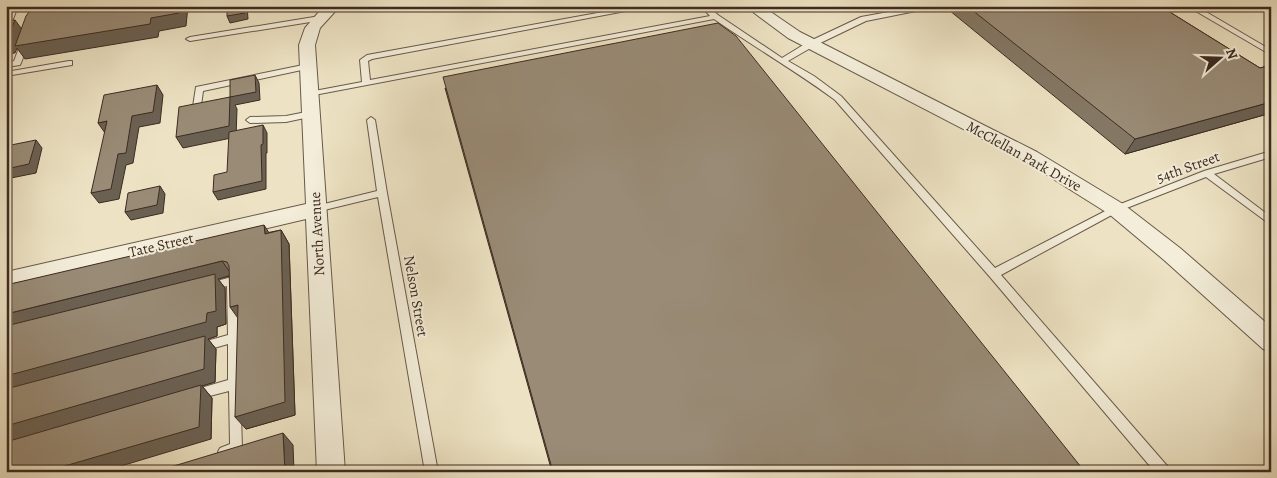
<svg xmlns="http://www.w3.org/2000/svg" width="1277" height="478" font-family="Alegreya,serif">
<rect width="100%" height="100%" fill="#ede3c4"/>
<filter id="stains"><feTurbulence type="fractalNoise" baseFrequency=".004" numOctaves="4"/><feColorMatrix values="0 0 0 0 .2 0 0 0 0 .09 0 0 0 0 .02 0 0 0 .5 -.17"/></filter>
<radialGradient id="worn" r=".72"><stop offset=".6" stop-color="#630" stop-opacity="0"/><stop offset="1" stop-color="#630" stop-opacity=".3"/></radialGradient>
<g fill="none" stroke-linecap="round" stroke-linejoin="round">
<defs>
<g id="lane">
<polygon points="11,6 18,6 10,27 6,29 6,18"/>
<path d="M636 6H652L372 59 368 61 370 80 710 16 701 6H708L718 15 782 58 808 42 861 17 916 7V11L866 21 814 46 788 61 814 76 841 96 995 268 1113 207 1204 171 1271 151V157L1214 174 1271 217V225L1206 177 1119 211 1001 275 1169 468 1170 472H1155L990 277 835 100C796 71 754 47 714 19L309 96 305 94 309 92 362 82 360 60 367 55Z"/>
<polygon points="1187,6 1196,6 1271,50 1271,55"/>
<polygon points="320,16 323,16 323,20 190,41 186,39 190,37"/>
<polygon points="22,40 25,40 29,42 21,63 20,65 6,67 6,63 14,61"/>
<polygon points="69,61 72,61 72,65 6,76 6,72"/>
<polygon points="308,64 311,64 311,68 203,91 200,113 196,116 192,113 196,87"/>
<polygon points="311,111 315,114 314,116 286,122 250,123 246,120 250,117 286,116"/>
<polygon points="371,117 375,120 387,193 438,472 425,472 378,197 316,212 311,209 316,206 377,191 367,120"/>
<polygon points="232,277 236,278 237,281 242,448 240,452 224,458 220,456 218,452 220,448 230,444 229,391 194,400 190,399 188,395 190,391 194,390 228,380 228,344 200,352 196,350 194,347 196,344 228,335 227,286 209,291 205,290 204,287 205,284"/>
</g>
<g id="street">
<polygon points="324,6 340,6 320,28 315,45 345,472 317,472 306,219 6,290 6,272 306,204 299,45 305,28"/>
<polygon points="745,6 762,6 800,32 1037,152 1123,204 1180,248 1271,327 1271,352 1263,349 1164,260 1109,214 1023,160 788,38"/>
</g>
</defs>
<use href="#lane" stroke="#69594a" stroke-width="2"/>
<use href="#street" stroke="#69594a" stroke-width="2"/>
<use href="#lane" fill="#f3edd9" fill-rule="evenodd"/>
<use href="#street" fill="#f3edd9" fill-rule="evenodd"/>
</g>
<g fill="#847865" stroke="#3d2b21">
<polygon points="944,6 1160,6 1260,68 1271,65 1271,113 1125,154"/>
<polygon points="445,88 1085,472 552,472"/>
<polygon points="281,230 289,244 295,415 246,429 238,317 230,276 218,279 225,288 226,324 217,327 217,336 208,339 216,349 215,382 202,386 212,398 211,439 6,285"/>
</g>
<g fill="#6b6153" stroke="#3d2b21">
<polygon points="180,6 188,6 186,26 159,31 158,37 25,59 17,48 15,53 6,54 6,41 15,20 23,31 151,18"/>
<polygon points="245,6 247,6 248,19 230,23 227,16"/>
<polygon points="255,75 259,83 260,100 235,105 237,109 236,137 183,148 176,137 230,97"/>
<polygon points="157,85 163,95 160,123 139,127 133,163 126,165 119,199 99,203 91,193 118,154 132,116"/>
<polygon points="1271,102 1271,113 1125,154 1135,139"/>
<polygon points="107,121 105,133 98,123"/>
<polygon points="263,125 267,133 267,153 266,153 266,189 218,200 213,192"/>
<polygon points="36,140 42,148 36,173 6,179 6,169"/>
<polygon points="160,186 165,194 163,213 131,220 125,212"/>
<polygon points="264,225 273,239 265,234"/>
<polygon points="281,230 289,244 295,415 246,429 235,417"/>
<polygon points="222,261 232,275 218,279 225,288 226,324 217,327 217,336 208,339 216,349 215,382 202,386 212,398 211,439 101,472 44,472 6,443 6,314"/>
<polygon points="238,305 240,321 230,307"/>
<polygon points="283,433 293,445 294,472 285,472"/>
</g>
<g fill="#998b76" stroke="#3d2b21">
<polygon points="56,6 180,6 179,13 151,18 150,24 15,46 26,16 29,12 37,9"/>
<polygon points="227,6 245,6 245,13 227,16"/>
<polygon points="967,6 1160,6 1260,68 1271,65 1271,102 1135,139"/>
<polygon points="15,20 6,41 6,21"/>
<polygon points="718,23 736,36 1085,472 553,472 443,77"/>
<polygon points="255,75 256,92 230,97 230,80"/>
<polygon points="157,85 153,112 132,116 126,153 118,154 111,189 91,193 107,121 98,123 104,95"/>
<polygon points="230,97 229,126 176,137 179,107"/>
<polygon points="263,125 263,144 261,145 262,181 213,192 214,175 227,172 229,132"/>
<polygon points="36,140 29,164 6,169 6,146"/>
<polygon points="160,186 157,205 125,212 128,193"/>
<polygon points="264,225 265,234 281,230 285,402 235,417 238,305 230,307 229,266 227,262 222,261 6,314 6,285"/>
<polygon points="215,274 216,311 207,313 206,322 6,376 6,326"/>
<polygon points="205,336 204,369 6,426 6,389"/>
<polygon points="201,385 199,427 44,472 6,472 6,442"/>
<polygon points="283,433 285,472 154,472"/>
</g>
<g text-anchor="middle" stroke-width="4" stroke-linejoin="round" paint-order="stroke">
<g font-size="15" fill="#3d2b21" stroke="#f3edd9">
<text transform="translate(1024 156) rotate(29)" y="5">McClellan Park Drive</text>
<text transform="translate(1188 167) rotate(-20)" y="5">54th Street</text>
<text transform="translate(317 234) rotate(-93)" y="5">North Avenue</text>
<text transform="translate(161 245) rotate(-13)" y="5">Tate Street</text>
<text transform="translate(416 296) rotate(80)" y="5">Nelson Street</text>
</g>
</g>
<rect width="1277" height="478" fill="none" stroke="#ede3c4" stroke-width="25"/>
<rect x="8" y="8" width="1262" height="463" fill="none" stroke="#3d2b21" stroke-width="2.5"/>
<rect x="12" y="12" width="1252" height="453" fill="none" stroke="#3d2b21"/>
<g transform="translate(1220 58) rotate(70)" stroke="#f3edd9" stroke-width="4" paint-order="stroke">
<path d="M0-4L9 19L0 12L-9 19Z" fill="#3d2b21"/>
<text y="-8" font-size="14" font-weight="bold" text-anchor="middle" fill="#3d2b21">N</text>
</g>
<rect width="100%" height="100%" filter="url(#stains)"/>
<rect width="100%" height="100%" fill="url(#worn)"/>
</svg>
